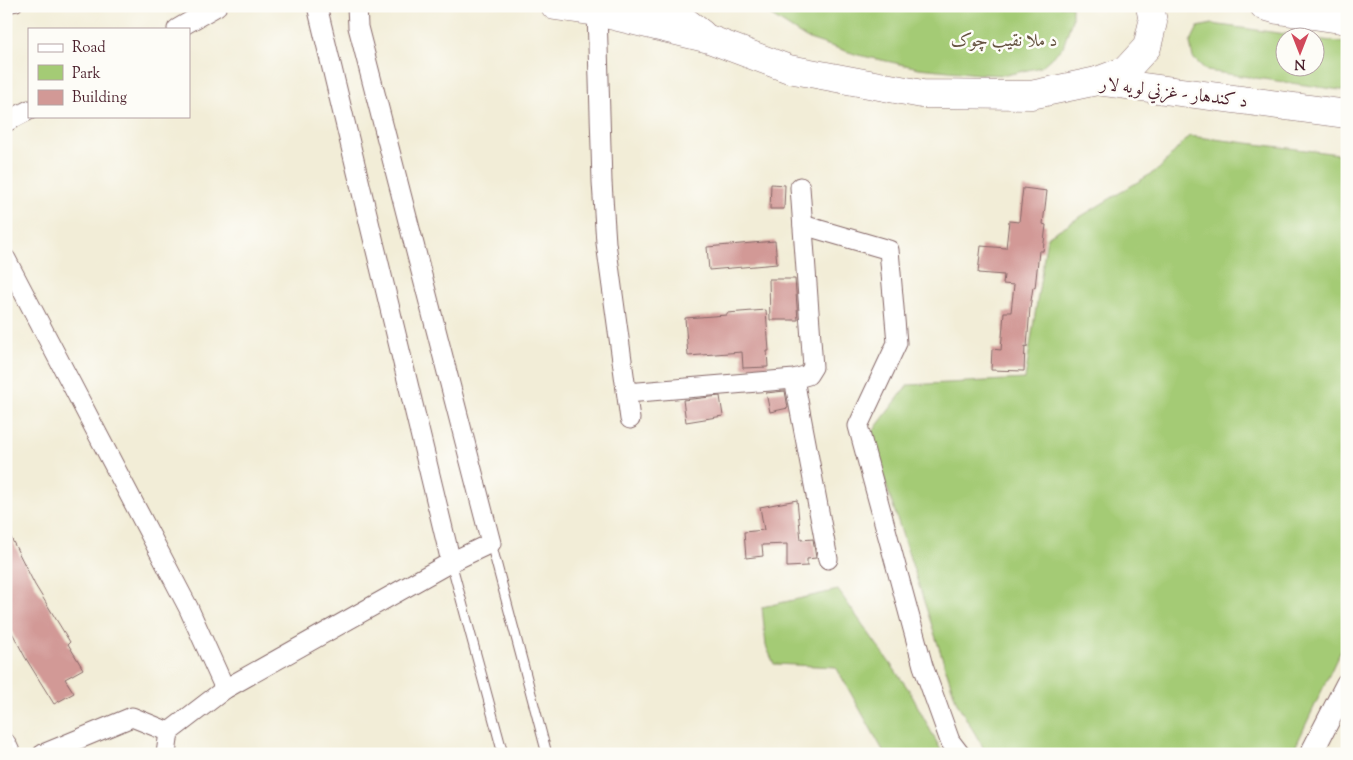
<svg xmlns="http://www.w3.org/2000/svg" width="1353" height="760" font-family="'Sorts Mill Goudy',Amiri,serif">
<rect width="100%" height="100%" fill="#fdfcf7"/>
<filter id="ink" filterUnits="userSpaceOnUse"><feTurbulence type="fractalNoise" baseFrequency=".02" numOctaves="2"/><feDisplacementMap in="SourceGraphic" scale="10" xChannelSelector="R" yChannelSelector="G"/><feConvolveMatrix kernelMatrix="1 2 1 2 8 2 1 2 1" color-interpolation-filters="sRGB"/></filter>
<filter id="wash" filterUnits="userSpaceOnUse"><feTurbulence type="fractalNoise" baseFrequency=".0096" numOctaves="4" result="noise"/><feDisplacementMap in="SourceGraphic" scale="20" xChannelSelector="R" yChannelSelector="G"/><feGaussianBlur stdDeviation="1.12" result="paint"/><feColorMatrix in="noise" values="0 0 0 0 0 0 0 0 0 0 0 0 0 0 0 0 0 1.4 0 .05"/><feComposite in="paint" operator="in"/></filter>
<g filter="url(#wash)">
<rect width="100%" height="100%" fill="#f2edd7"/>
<g fill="#a4cb75" stroke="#777550">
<polygon points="756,6 1072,6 1072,20 1063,47 1041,67 1006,75 979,74 919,68 858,55 806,38"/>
<polygon points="1212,24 1308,37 1286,38 1286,68 1316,68 1316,39 1347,43 1347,91 1207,71 1193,58 1190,43 1198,27"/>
<polygon points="1189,136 1347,155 1347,637 1292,754 987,754 957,703 870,435 908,385 1025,379 1047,237 1159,169"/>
<polygon points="838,590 909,690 943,754 885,754 836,667 774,664 766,646 762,607"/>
</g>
<g id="blocks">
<g fill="#d29996">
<polygon points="771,184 785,185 784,209 770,209"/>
<polygon points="1023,188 1047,191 1043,224 1046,225 1043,251 1039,251 1035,288 1033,287 1030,308 1027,347 1025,346 1024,371 991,370 992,349 1001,350 1004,312 1011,312 1014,285 1003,284 1004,275 978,273 981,246 1006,248 1009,221 1019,222"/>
<polygon points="775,241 777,264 709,270 707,247"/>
<polygon points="769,279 795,279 798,320 770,320"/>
<polygon points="766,310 769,351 767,351 768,367 743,368 742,352 688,356 685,318 727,315 727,313"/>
<polygon points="785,391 788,408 770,412 766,393"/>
<polygon points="720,396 723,416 686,422 683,400"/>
<polygon points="797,500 801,540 813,539 816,558 807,559 807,566 787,567 787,544 762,545 763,556 746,558 744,532 764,530 760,507"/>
<polygon points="6,528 35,585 70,642 68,644 83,669 65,679 74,693 54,704 25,657 6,621"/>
</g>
</g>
</g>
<g filter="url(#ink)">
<use href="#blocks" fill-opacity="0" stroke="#856767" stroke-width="1"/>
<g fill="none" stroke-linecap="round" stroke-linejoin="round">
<defs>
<g id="service">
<polyline points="6,8 17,6"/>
<polyline points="491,543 547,754"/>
<polyline points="451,562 503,754"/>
</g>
<g id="minor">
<polyline points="317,6 451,562"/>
<polyline points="597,12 602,182 606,243 630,419"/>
<polyline points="177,29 217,6"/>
<polyline points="6,122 29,110"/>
<polyline points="803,225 889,250 897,343 858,426 923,666 950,741 960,754"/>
<polyline points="6,259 188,607 225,689"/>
<polyline points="794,379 828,559"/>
<polyline points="627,393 794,379 808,375 813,367 800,187"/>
<polyline points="6,743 11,754"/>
<polyline points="43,754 132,717 169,732"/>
<polyline points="166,754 169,732 225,689 451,562 491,543 358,27 357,6"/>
</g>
<polyline id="tertiary" points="1311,754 1347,684"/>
<g id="trunk">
<polyline points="555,6 597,12 709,39 789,69 922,94 1031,95 1097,81 1347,114"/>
<polyline points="669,6 672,11 702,34"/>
<polyline points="1264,6 1278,10 1347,20"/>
<polyline points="1097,81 1126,70 1147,47 1153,22 1150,6"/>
</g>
</defs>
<use href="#service" stroke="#856767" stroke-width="11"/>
<use href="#minor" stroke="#856767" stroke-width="21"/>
<use href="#tertiary" stroke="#856767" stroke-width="24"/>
<use href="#trunk" stroke="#856767" stroke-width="29"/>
<use href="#service" stroke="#fff" stroke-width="9"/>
<use href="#minor" stroke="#fff" stroke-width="19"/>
<use href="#tertiary" stroke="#fff" stroke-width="22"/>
<use href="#trunk" stroke="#fff" stroke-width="28"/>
</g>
</g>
<g text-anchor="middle" stroke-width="5" stroke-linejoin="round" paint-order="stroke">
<g font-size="18" fill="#655341" stroke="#fdfcf7">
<text x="1004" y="46">د ملا نقيب چوک</text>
</g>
<g font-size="18" fill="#4a1f2b" stroke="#fdfcf7">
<text transform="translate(1174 92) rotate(7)" y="6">د کندهار - غزني لويه لار</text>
</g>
</g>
<rect width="1353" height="760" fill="none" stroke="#fdfcf7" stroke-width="25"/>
<rect x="28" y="28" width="162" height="90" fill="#fdfcf7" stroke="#b5a4a5"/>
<rect x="38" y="44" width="25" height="8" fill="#ffffff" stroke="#b5a4a5"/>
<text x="72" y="52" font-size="15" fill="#4a1f2b">Road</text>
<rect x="38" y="65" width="25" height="15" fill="#a4cb75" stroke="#b5a4a5"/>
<text x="72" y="78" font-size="15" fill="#4a1f2b">Park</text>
<rect x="38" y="90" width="25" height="15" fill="#d29996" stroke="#b5a4a5"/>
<text x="72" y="102" font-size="15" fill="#4a1f2b">Building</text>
<g transform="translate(1300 52) rotate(180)"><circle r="24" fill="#fdfcf7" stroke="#b5a4a5"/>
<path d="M0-4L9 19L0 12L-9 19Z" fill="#d1495b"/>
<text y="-8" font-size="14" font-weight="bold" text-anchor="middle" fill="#4a1f2b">N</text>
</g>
</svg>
